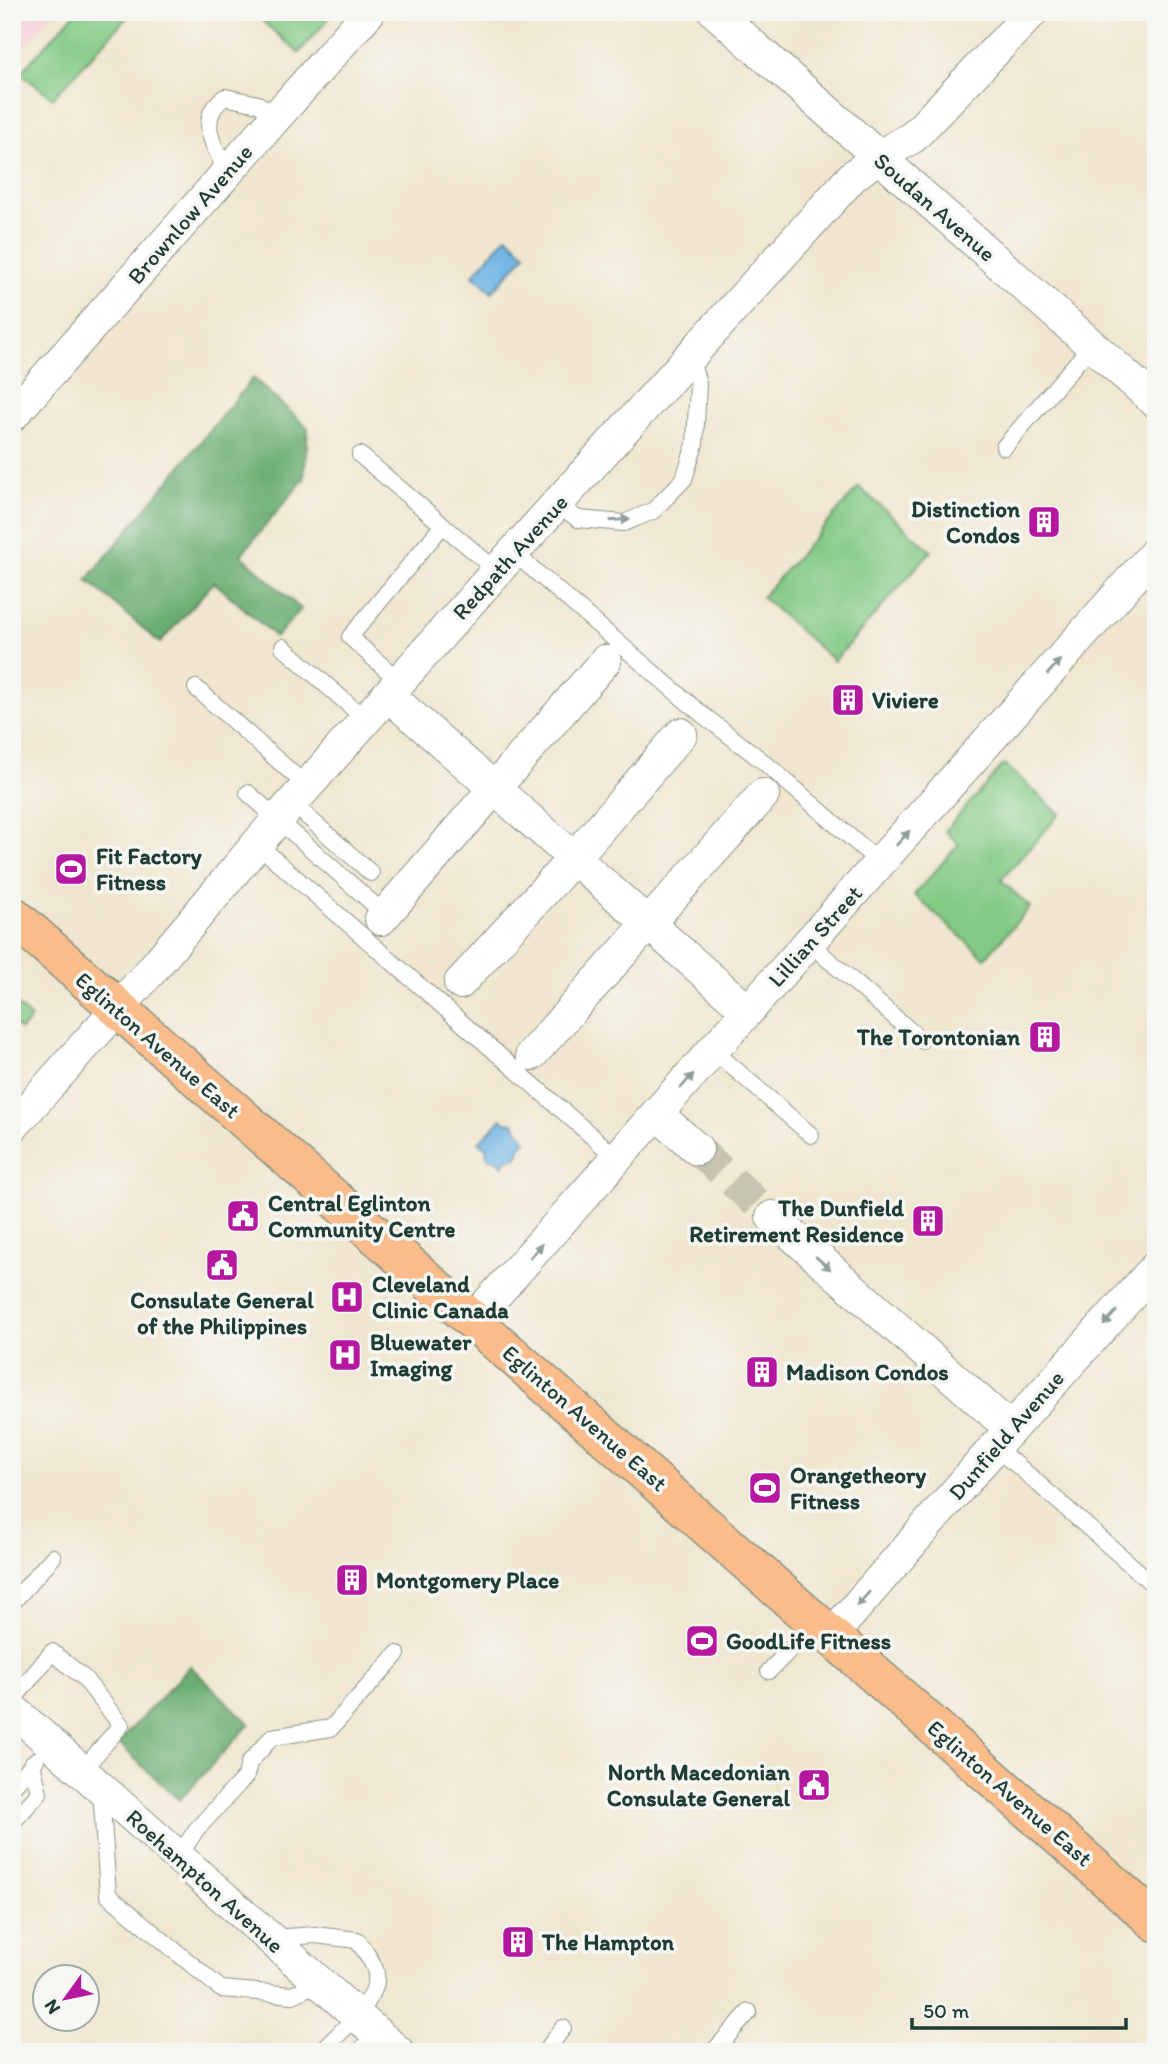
<svg xmlns="http://www.w3.org/2000/svg" width="1168" height="2064" font-family="Itim,sans-serif">
<rect width="100%" height="100%" fill="#f6f6f2"/>
<filter id="ink" filterUnits="userSpaceOnUse"><feTurbulence type="fractalNoise" baseFrequency=".0143" numOctaves="2"/><feDisplacementMap in="SourceGraphic" scale="14" xChannelSelector="R" yChannelSelector="G"/><feConvolveMatrix kernelMatrix="1 2 1 2 8 2 1 2 1" color-interpolation-filters="sRGB"/></filter>
<filter id="wash" filterUnits="userSpaceOnUse"><feTurbulence type="fractalNoise" baseFrequency=".00686" numOctaves="4" result="noise"/><feDisplacementMap in="SourceGraphic" scale="28" xChannelSelector="R" yChannelSelector="G"/><feGaussianBlur stdDeviation="1.57" result="paint"/><feColorMatrix in="noise" values="0 0 0 0 0 0 0 0 0 0 0 0 0 0 0 0 0 1.4 0 .05"/><feComposite in="paint" operator="in"/></filter>
<g filter="url(#wash)">
<rect width="100%" height="100%" fill="#f0e6cf"/>
<polygon fill="#f5cfda" points="12,12 54,12 12,62"/>
<g fill="#83ca85" stroke="#51845c" stroke-width="2">
<polygon points="76,12 132,12 53,98 20,73"/>
<polygon points="252,12 334,12 299,53"/>
<polygon points="859,487 931,551 834,661 762,597"/>
<polygon points="1004,764 1060,814 1001,880 1030,907 985,958 914,895 959,844 945,831"/>
<polygon points="12,1001 31,1018 21,1030 12,1023"/>
</g>
<g fill="#6aae72" stroke="#447653" stroke-width="2">
<polygon points="253,378 308,428 304,479 241,555 301,609 276,637 214,582 160,643 87,580"/>
<polygon points="190,1666 250,1724 179,1800 118,1743"/>
</g>
<g fill="#6db3e3" stroke="#46788c" stroke-width="2">
<polygon points="507,236 526,254 492,292 473,275"/>
<polygon points="502,1118 505,1122 514,1123 526,1141 521,1146 517,1157 506,1161 503,1166 498,1161 489,1158 486,1153 487,1149 479,1142"/>
</g>
</g>
<g filter="url(#ink)">
<g fill="none" stroke-linecap="round" stroke-linejoin="round">
<polyline stroke="#c6c4b0" stroke-width="32" stroke-dasharray="32 16" stroke-linecap="butt" points="697,1149 772,1217"/>
<defs>
<g id="lane">
<path d="M228 172C213 148 196 116 225 97L258 104 277 116"/>
<polyline points="1004,447 1092,345"/>
<polyline points="360,455 497,571"/>
<polyline points="557,504 578,519 624,523 653,511 684,479 695,444 698,383 690,358"/>
<polyline points="514,553 699,712 765,763 880,863"/>
<polyline points="283,647 366,720"/>
<polyline points="400,682 350,637 443,525"/>
<polyline points="196,688 308,787"/>
<polyline points="248,793 380,910"/>
<polyline points="293,804 371,873"/>
<polyline points="257,844 618,1159"/>
<polyline points="808,942 921,1040"/>
<polyline points="713,1050 811,1135"/>
<polyline points="994,1448 1017,1465 1156,1587"/>
<polyline points="12,1603 53,1557"/>
<polyline points="769,1671 816,1623"/>
<polyline points="12,1701 52,1652 84,1678 121,1725 82,1771"/>
<polyline points="12,1787 36,1760"/>
<polyline points="101,1790 108,1895 221,1989 293,1995 319,1982"/>
<polyline points="12,1823 39,1793 32,1763"/>
<polyline points="178,1857 196,1830 246,1776 249,1763 272,1737 331,1728 397,1654"/>
<path d="M271 1938 315 1935 357 1940C363 1949 374 1962 376 1973 381 2000 337 2034 321 2052"/>
<polyline points="359,2052 377,2034"/>
<polyline points="545,2052 563,2028"/>
<polyline points="713,2052 749,2012"/>
</g>
<g id="street">
<polyline points="715,12 1156,402"/>
<polyline points="12,416 369,12"/>
<polyline points="388,695 748,1011"/>
<polyline points="381,919 605,661"/>
<polyline points="460,983 574,858 681,734"/>
<polyline points="532,1054 763,795"/>
<polyline points="657,1114 697,1149"/>
<polyline points="12,1127 150,972 278,819 535,528 853,176 878,157 913,137 1032,12"/>
<polyline points="772,1217 1011,1429"/>
<polyline points="473,1320 1156,552"/>
<polyline points="831,1636 994,1448 1156,1267"/>
<polyline points="12,1709 398,2052"/>
</g>
<polyline id="primary" points="12,915 1156,1922"/>
</defs>
<use href="#lane" stroke="#889282" stroke-width="18"/>
<use href="#street" stroke="#889282" stroke-width="34"/>
<use href="#primary" stroke="#889282" stroke-width="41"/>
<use href="#lane" stroke="#fff" stroke-width="16"/>
<use href="#street" stroke="#fff" stroke-width="32"/>
<use href="#primary" stroke="#f9bc8a" stroke-width="38"/>
</g>
<defs><path id="oneway-solid" d="M-6-.8H1V-3.2L6.5 0L1 3.2V.8H-6Z" transform="scale(1.75)"/></defs>
<g fill="#8f9e9a">
<use href="#oneway-solid" transform="translate(620 520) rotate(-4)"/>
<use href="#oneway-solid" transform="translate(1054 667) rotate(-48)"/>
<use href="#oneway-solid" transform="translate(903 838) rotate(-48)"/>
<use href="#oneway-solid" transform="translate(687 1081) rotate(-49)"/>
<use href="#oneway-solid" transform="translate(536 1251) rotate(-48)"/>
<use href="#oneway-solid" transform="translate(823 1263) rotate(42)"/>
<use href="#oneway-solid" transform="translate(1110 1318) rotate(132)"/>
<use href="#oneway-solid" transform="translate(863 1599) rotate(131)"/>
</g>
</g>
<defs>
<symbol id="building-square" viewBox="-11 -11 22 22"><rect x="-9" y="-9" width="18" height="18" rx="4" fill="#b5179e" stroke="#f6f6f2"/><path d="M-4-6H4V6H1V3H-1V6H-4ZM-2.5-4.3h1.7v1.8h-1.7ZM.8-4.3h1.7v1.8H.8ZM-2.5-1h1.7V.8h-1.7ZM.8-1h1.7V.8H.8Z" fill="#fff"/></symbol>
<symbol id="stadium-square" viewBox="-11 -11 22 22"><rect x="-9" y="-9" width="18" height="18" rx="4" fill="#b5179e" stroke="#f6f6f2"/><path d="M0-5a6.5 5 0 1 0 0 10a6.5 5 0 1 0 0-10ZM-3.5-1.8h7v3.6h-7Z" fill="#fff"/></symbol>
<symbol id="civic-square" viewBox="-11 -11 22 22"><rect x="-9" y="-9" width="18" height="18" rx="4" fill="#b5179e" stroke="#f6f6f2"/><path d="M-.6-6.5H3V-4.5H.6V-3L4-1V1h2V6H-6V1h2V-1L-.6-3ZM-1.2 2.5V6h2.4V2.5Z" fill="#fff"/></symbol>
<symbol id="hospital-square" viewBox="-11 -11 22 22"><rect x="-9" y="-9" width="18" height="18" rx="4" fill="#b5179e" stroke="#f6f6f2"/><path d="M-5-5h3v3.5h4V-5h3V5h-3V1.5h-4V5h-3Z" fill="#fff"/></symbol>
</defs>
<g fill-rule="evenodd">
<use href="#building-square" x="1025" y="503" width="38" height="38"/>
<use href="#building-square" x="829" y="681" width="38" height="38"/>
<use href="#stadium-square" x="52" y="850" width="38" height="38"/>
<use href="#building-square" x="1026" y="1018" width="38" height="38"/>
<use href="#civic-square" x="224" y="1197" width="38" height="38"/>
<use href="#building-square" x="909" y="1202" width="38" height="38"/>
<use href="#civic-square" x="203" y="1246" width="38" height="38"/>
<use href="#hospital-square" x="328" y="1278" width="38" height="38"/>
<use href="#hospital-square" x="326" y="1336" width="38" height="38"/>
<use href="#building-square" x="743" y="1353" width="38" height="38"/>
<use href="#stadium-square" x="746" y="1469" width="38" height="38"/>
<use href="#building-square" x="333" y="1561" width="38" height="38"/>
<use href="#stadium-square" x="683" y="1622" width="38" height="38"/>
<use href="#civic-square" x="795" y="1766" width="38" height="38"/>
<use href="#building-square" x="499" y="1923" width="38" height="38"/>
</g>
<g text-anchor="middle" stroke-width="7" stroke-linejoin="round" paint-order="stroke">
<g font-size="23" fill="#1f3d34" stroke="#f6f6f2">
<text transform="translate(935 207) rotate(41)" y="8">Soudan Avenue</text>
<text transform="translate(190 214) rotate(-49)" y="8">Brownlow Avenue</text>
<text transform="translate(510 557) rotate(-48)" y="8">Redpath Avenue</text>
<text transform="translate(815 936) rotate(-48)" y="8">Lillian Street</text>
<text transform="translate(158 1045) rotate(41)" y="8">Eglinton Avenue East</text>
<text transform="translate(585 1418) rotate(41)" y="8">Eglinton Avenue East</text>
<text transform="translate(1006 1435) rotate(-49)" y="8">Dunfield Avenue</text>
<text transform="translate(1010 1793) rotate(41)" y="8">Eglinton Avenue East</text>
<text transform="translate(205 1881) rotate(42)" y="8">Roehampton Avenue</text>
</g>
<g font-size="23" font-weight="bold" fill="#1f3d34" stroke="#f6f6f2" text-anchor="start">
<text x="1020" y="517" text-anchor="end">Distinction<tspan x="1020" dy="26">Condos</tspan></text>
<text x="872" y="708">Viviere</text>
<text x="96" y="864">Fit Factory<tspan x="96" dy="26">Fitness</tspan></text>
<text x="1020" y="1045" text-anchor="end">The Torontonian</text>
<text x="268" y="1211">Central Eglinton<tspan x="268" dy="26">Community Centre</tspan></text>
<text x="904" y="1216" text-anchor="end">The Dunfield<tspan x="904" dy="26">Retirement Residence</tspan></text>
<text x="372" y="1292">Cleveland<tspan x="372" dy="26">Clinic Canada</tspan></text>
<text x="222" y="1308" text-anchor="middle">Consulate General<tspan x="222" dy="26">of the Philippines</tspan></text>
<text x="370" y="1350">Bluewater<tspan x="370" dy="26">Imaging</tspan></text>
<text x="786" y="1380">Madison Condos</text>
<text x="790" y="1483">Orangetheory<tspan x="790" dy="26">Fitness</tspan></text>
<text x="376" y="1588">Montgomery Place</text>
<text x="726" y="1649">GoodLife Fitness</text>
<text x="790" y="1780" text-anchor="end">North Macedonian<tspan x="790" dy="26">Consulate General</tspan></text>
<text x="542" y="1950">The Hampton</text>
</g>
</g>
<rect width="1168" height="2064" fill="none" stroke="#f6f6f2" stroke-width="42"/>
<g transform="translate(66 1998) rotate(237)"><circle r="33" fill="#f6f6f2" stroke="#a0aca6" stroke-width="2"/>
<path d="M0-5L12 26L0 18L-12 26Z" fill="#b5179e"/>
<text y="-10" font-size="19" font-weight="bold" text-anchor="middle" fill="#1f3d34">N</text>
</g>
<path d="M912 2018v10h214v-10" fill="none" stroke="#1f3d34" stroke-width="3.5"/>
<text x="923" y="2018" font-size="21" fill="#1f3d34" stroke="#f6f6f2" stroke-width="5" paint-order="stroke">50 m</text>
</svg>
